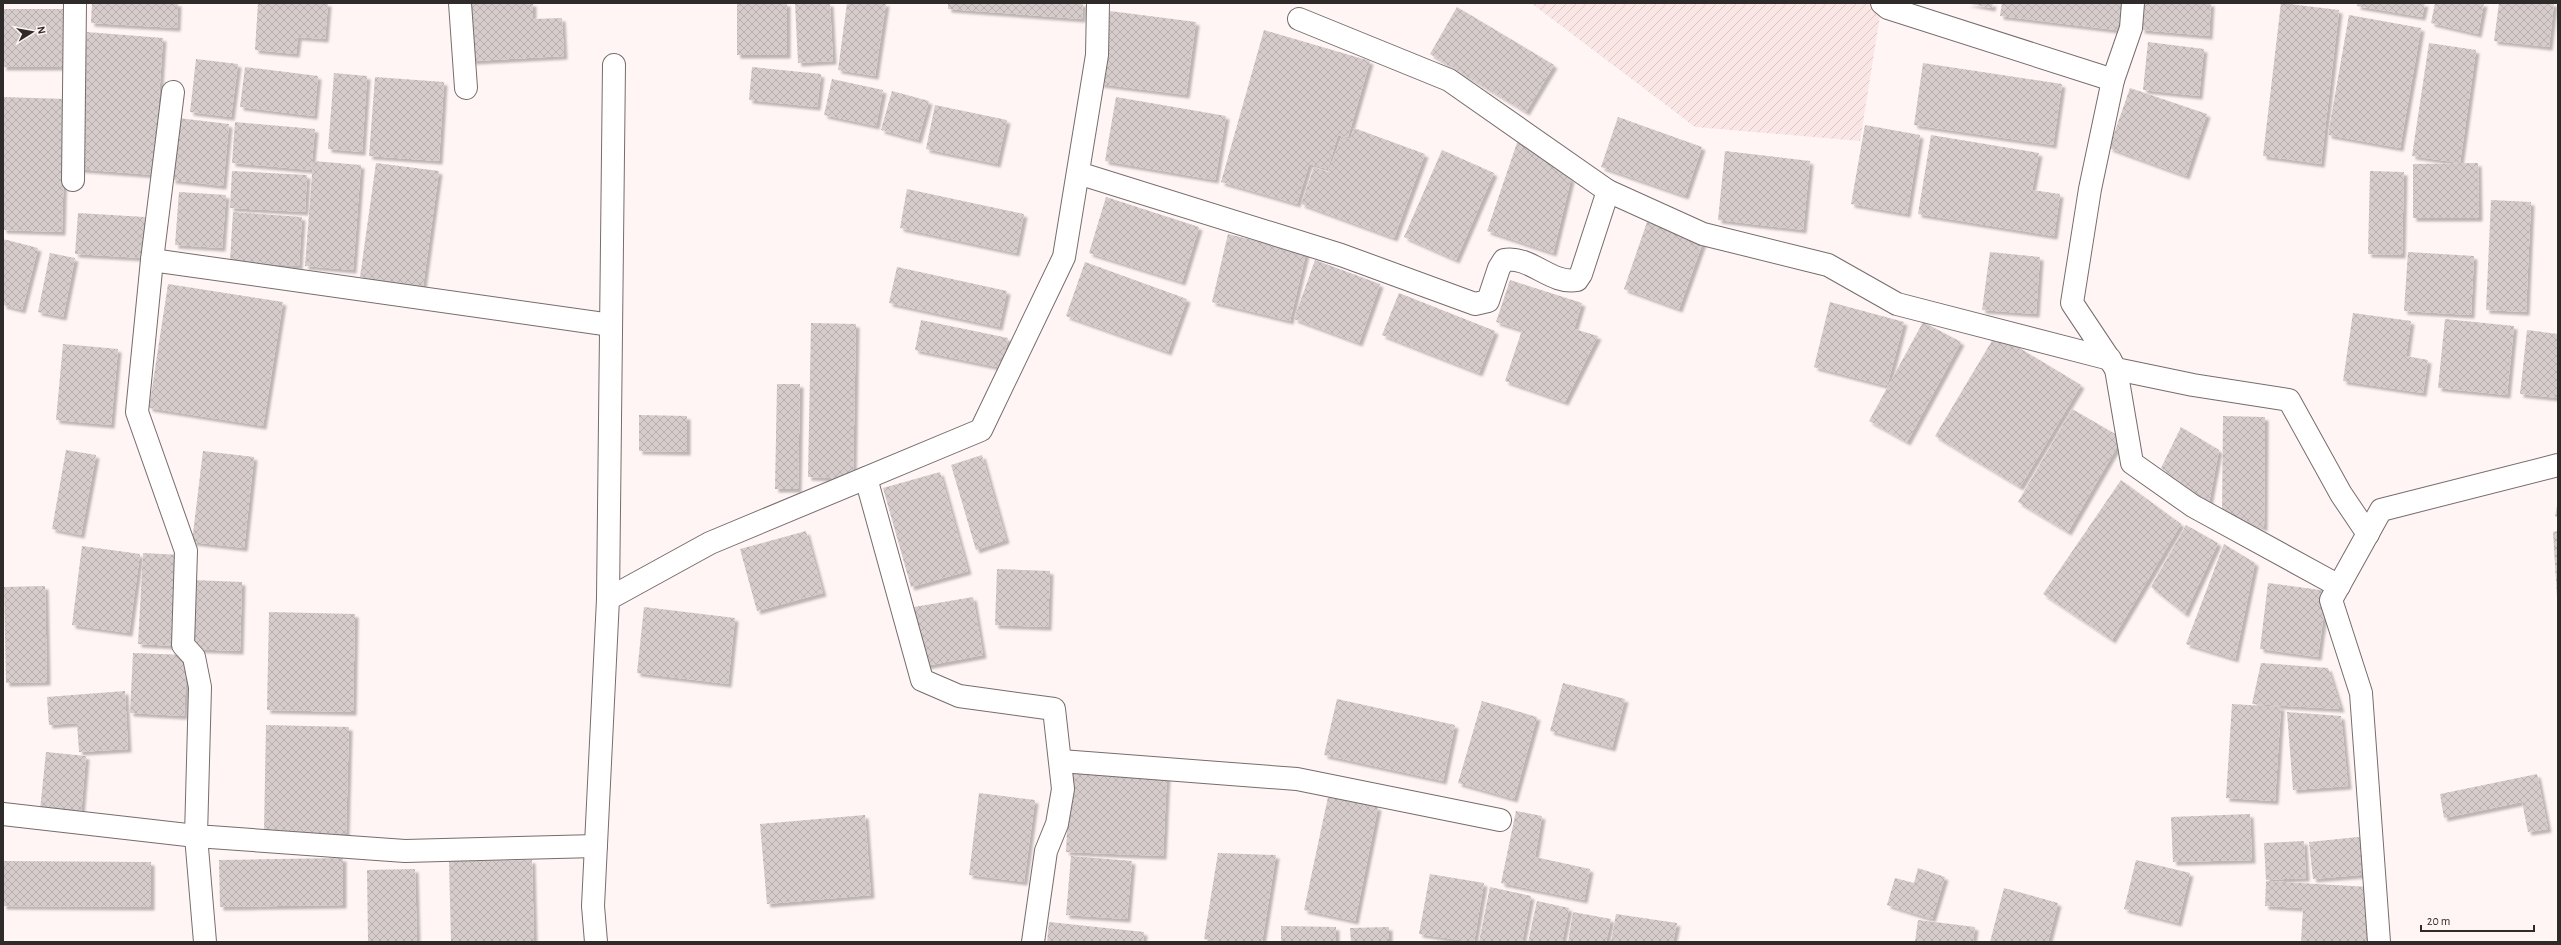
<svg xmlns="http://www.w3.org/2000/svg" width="2561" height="945" font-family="'Alegreya Sans',sans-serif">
<defs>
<pattern id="industrial-furrows" width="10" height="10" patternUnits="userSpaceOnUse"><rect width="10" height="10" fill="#fae7e5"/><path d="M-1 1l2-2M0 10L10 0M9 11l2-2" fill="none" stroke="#d7c6c5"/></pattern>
<pattern id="building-cross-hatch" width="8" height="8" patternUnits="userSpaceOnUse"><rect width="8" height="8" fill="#d6cccb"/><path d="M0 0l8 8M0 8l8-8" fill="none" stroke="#b8afae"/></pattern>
<filter id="shadow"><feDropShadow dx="3.5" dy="3.5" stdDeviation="1" flood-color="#0004"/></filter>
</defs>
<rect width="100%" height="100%" fill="#fff5f4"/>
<polygon fill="url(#industrial-furrows)" points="1531,3 1882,3 1860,141 1695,127"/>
<g fill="url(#building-cross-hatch)" filter="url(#shadow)">
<polygon points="92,3 178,3 177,28 91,23"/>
<polygon points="258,3 328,3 325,39 298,37 296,54 255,50"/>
<polygon points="469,3 533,3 533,19 562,18 564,56 472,61"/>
<rect x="737" y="3" width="50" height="52"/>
<polygon points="795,3 830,3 833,61 798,63"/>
<polygon points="847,3 886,3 875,76 838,70"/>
<polygon points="948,3 1083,3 1082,19 948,9"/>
<polygon points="1966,3 1993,3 1992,8"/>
<polygon points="2002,3 2128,3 2124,31 2000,16"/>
<polygon points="2144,3 2211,3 2209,36 2141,30"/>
<polygon points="2281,3 2339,10 2321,164 2263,156"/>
<polygon points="2358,3 2425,3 2422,17 2357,6"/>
<polygon points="2435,3 2484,3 2478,34 2431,23"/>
<polygon points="2499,3 2554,3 2549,47 2494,41"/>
<polygon points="1457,7 1554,65 1526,112 1430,54"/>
<rect x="3" y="9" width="62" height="58"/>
<polygon points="1110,11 1196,22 1186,95 1100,84"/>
<polygon points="2349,15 2421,28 2400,148 2328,135"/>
<polygon points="1264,30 1370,61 1348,137 1338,135 1328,169 1309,164 1297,204 1221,182"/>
<polygon points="87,32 163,38 154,175 77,169"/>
<polygon points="2148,42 2204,49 2199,96 2143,90"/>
<polygon points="2429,43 2476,50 2460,163 2412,156"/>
<polygon points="196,59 238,64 231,117 190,112"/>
<polygon points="1923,63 2062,84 2053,145 1914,125"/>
<polygon points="245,67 318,76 314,116 240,107"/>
<polygon points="752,67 821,74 817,107 749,100"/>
<polygon points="334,73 367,76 362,152 328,149"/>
<polygon points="375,77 444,82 439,161 369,156"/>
<polygon points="832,79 883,90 876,126 824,115"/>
<polygon points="2130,88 2207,114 2186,176 2109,148"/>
<polygon points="892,91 929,101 918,140 881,130"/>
<polygon points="3,97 66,99 62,232 3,230"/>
<polygon points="1116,97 1226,116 1215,180 1105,161"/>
<polygon points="935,105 1007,120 997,164 926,149"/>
<polygon points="1618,117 1702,147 1685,196 1601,167"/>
<polygon points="178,118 229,124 223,186 172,180"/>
<polygon points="235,122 315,129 311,170 232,163"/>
<polygon points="1865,125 1920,135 1907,214 1851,204"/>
<polygon points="1354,128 1425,154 1394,238 1301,204 1314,167 1328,172 1342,136 1350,139"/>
<polygon points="1931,135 2039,153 2032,190 2060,194 2054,236 1918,214"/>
<polygon points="1519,137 1571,179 1553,253 1487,231"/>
<polygon points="1442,150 1494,173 1456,260 1404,237"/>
<polygon points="1725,151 1810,161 1803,230 1718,220"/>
<polygon points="313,161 361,165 353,270 305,266"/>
<polygon points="376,163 439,171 423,286 360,277"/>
<polygon points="2478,163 2479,218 2413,218 2413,164"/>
<polygon points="232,171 307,175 305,212 230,208"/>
<polygon points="2370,171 2404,172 2402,255 2368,254"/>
<polygon points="907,189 1024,214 1016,253 900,228"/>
<polygon points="179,192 226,195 222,248 175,245"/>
<polygon points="1106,197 1199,227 1182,282 1089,253"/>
<polygon points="2491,200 2531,202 2526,312 2486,310"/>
<polygon points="233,212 302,217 299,266 230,261"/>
<polygon points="78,213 145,217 143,258 75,254"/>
<polygon points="1647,222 1703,242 1679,309 1624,289"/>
<polygon points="1228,234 1306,253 1290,321 1212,302"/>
<polygon points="3,239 38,248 22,310 3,305"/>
<polygon points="1990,252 2040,257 2036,314 1982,310"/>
<polygon points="2408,252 2474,256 2471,315 2404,311"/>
<polygon points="50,253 75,258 63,317 38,312"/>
<polygon points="1315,260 1380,284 1359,343 1294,319"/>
<polygon points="1085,262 1187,299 1168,352 1066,316"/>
<polygon points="897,267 1007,291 999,327 889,303"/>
<polygon points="1510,280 1582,303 1574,329 1598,336 1565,402 1505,381 1522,330 1496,322"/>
<polygon points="168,284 283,302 263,426 149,408"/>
<polygon points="1399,293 1495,331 1479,373 1382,335"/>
<polygon points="1830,302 1904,322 1887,386 1814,367"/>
<polygon points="2353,313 2411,321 2406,356 2428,360 2423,393 2343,381"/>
<polygon points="2445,319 2514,326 2507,395 2438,388"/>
<polygon points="921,320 1008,338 1002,368 915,350"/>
<polygon points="1923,322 1961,342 1907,442 1869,421"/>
<polygon points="811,323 856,324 853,479 808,477"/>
<polygon points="2527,330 2558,334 2558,398 2520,394"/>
<polygon points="1996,334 2081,385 2020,487 1935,436"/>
<polygon points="63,344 118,349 111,425 56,420"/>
<polygon points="777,384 800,384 798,489 775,489"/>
<polygon points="2072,409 2122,438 2068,532 2018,502"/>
<polygon points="639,415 687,416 687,452 639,451"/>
<polygon points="2223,416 2265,417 2264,528 2222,511"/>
<polygon points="2181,427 2219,450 2209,503 2161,468"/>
<polygon points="66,450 96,455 81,535 52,529"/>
<polygon points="203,451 254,457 244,548 192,542"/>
<polygon points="982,455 1006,540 976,550 951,465"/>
<polygon points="940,472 968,571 911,587 883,488"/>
<polygon points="2121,480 2181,524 2112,640 2043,594"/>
<polygon points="2558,501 2558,517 2555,516"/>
<polygon points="2186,525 2218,543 2185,614 2151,587"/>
<polygon points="806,531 823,593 757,611 740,549"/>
<polygon points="2558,531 2558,598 2557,598 2553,532"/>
<polygon points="2224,544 2255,563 2235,659 2186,644"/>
<polygon points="82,546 140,554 129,633 72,625"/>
<polygon points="143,553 181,555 177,646 138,644"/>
<polygon points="997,569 1050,571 1048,627 995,625"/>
<polygon points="193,580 242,582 240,651 190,649"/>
<polygon points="2268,583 2327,591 2318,657 2260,649"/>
<polygon points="45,586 47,682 6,683 4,587"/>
<polygon points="973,597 983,655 925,666 914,607"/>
<polygon points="644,607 735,618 728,684 637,673"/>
<polygon points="269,612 355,614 353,712 267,710"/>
<polygon points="133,653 187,655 184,716 130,713"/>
<polygon points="2261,663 2328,668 2341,709 2252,704"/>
<polygon points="1563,683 1625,699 1612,748 1550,731"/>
<polygon points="125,691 128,749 79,752 77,723 49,725 47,697"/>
<polygon points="1337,699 1455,725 1443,781 1324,755"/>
<polygon points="1482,701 1537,717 1514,799 1458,783"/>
<polygon points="2232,704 2281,707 2275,801 2226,798"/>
<polygon points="2287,712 2341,716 2348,786 2293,790"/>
<polygon points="266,725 349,727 346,834 264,832"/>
<polygon points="46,752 86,756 81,814 40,810"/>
<polygon points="1070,768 1167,773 1163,856 1066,852"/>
<polygon points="2537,774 2548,829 2528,832 2522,802 2444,818 2440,794"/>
<polygon points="979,793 1035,800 1024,882 969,875"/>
<polygon points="1328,797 1378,807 1355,921 1304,910"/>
<polygon points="1516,811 1542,816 1535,857 1590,869 1584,900 1501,883"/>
<polygon points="2250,814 2252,860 2173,862 2171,817"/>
<polygon points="865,815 871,895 767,904 760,824"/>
<polygon points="2368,836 2371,874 2313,879 2309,842"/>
<polygon points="2304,841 2306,878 2266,880 2264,843"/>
<polygon points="1218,853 1276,855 1262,942 1222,942 1204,939"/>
<polygon points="1071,856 1132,861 1127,919 1066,915"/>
<polygon points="343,858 343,905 220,907 219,860"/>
<polygon points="532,860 534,942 451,942 449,861"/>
<polygon points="2136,860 2190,873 2178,923 2124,909"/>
<polygon points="3,861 151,862 151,907 3,906"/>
<polygon points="1918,868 1945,877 1932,919 1887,905 1895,878 1914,883"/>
<polygon points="415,869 417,942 368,942 367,870"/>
<polygon points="1430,874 1484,883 1474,942 1419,934"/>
<polygon points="2266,881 2369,887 2367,942 2301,942 2303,908 2265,906"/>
<polygon points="1490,887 1531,896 1522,942 1479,942"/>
<polygon points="2004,888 2058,903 2048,942 1990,942"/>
<polygon points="1537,901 1569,908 1562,942 1528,942"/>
<polygon points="1573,912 1611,919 1606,942 1568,942"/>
<polygon points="1616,914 1677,923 1673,942 1611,942"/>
<polygon points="1918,920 1975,927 1973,942 1915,942"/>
<polygon points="1049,922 1144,932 1143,942 1047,942"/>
<polygon points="1281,926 1336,927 1336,942 1281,942"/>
<polygon points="1389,927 1389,942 1351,942 1350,928"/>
</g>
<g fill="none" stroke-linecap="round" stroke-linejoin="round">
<defs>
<g id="street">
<polyline points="460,3 466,88"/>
<polyline points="1882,3 1888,8 2113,80 2090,189 2072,303 2116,369 2193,385 2289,400 2341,494 2368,534"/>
<polyline points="1299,19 1449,80 1608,191"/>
<polyline points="2113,80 2131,28 2133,3"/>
<polyline points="173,92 152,260 137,412 186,551 183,645 194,657 200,687 196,836 405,851 596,846"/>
<path d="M1078 173 1341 255 1475 304 1488 301 1499 268 1504 260C1530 255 1551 285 1577 280L1581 274 1608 191 1703 234 1828 265 1897 304 2110 359"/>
<polyline points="73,180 75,3"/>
<polyline points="152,260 611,325"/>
<polyline points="2116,369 2132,463 2193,506 2339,586"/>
<polyline points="866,478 922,680 959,696 1054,709 1063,789 1057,824 1046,851 1033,942"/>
<polyline points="608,599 614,65"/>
<polyline points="1061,761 1297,779 1500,820"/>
<polyline points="3,814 196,836 205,942"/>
<polyline points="596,942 593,906 608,599 710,543 981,430 1064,257 1097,55 1098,3"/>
<polyline points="2379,942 2361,693 2331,600 2381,510 2558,465"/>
</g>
</defs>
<use href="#street" stroke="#766d6c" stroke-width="24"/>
<use href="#street" stroke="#fff" stroke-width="22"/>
</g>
<rect width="2561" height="945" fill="none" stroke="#2f2b2a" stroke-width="8"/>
<g transform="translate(32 32) rotate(79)" stroke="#fff5f4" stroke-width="3" paint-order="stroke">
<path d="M0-3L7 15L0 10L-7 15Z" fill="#2f2b2a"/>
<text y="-6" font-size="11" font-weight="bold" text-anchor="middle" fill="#2f2b2a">N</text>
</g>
<path d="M2421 925v6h113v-6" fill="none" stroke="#2f2b2a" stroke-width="2"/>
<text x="2427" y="925" font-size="12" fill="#2f2b2a" stroke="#fff5f4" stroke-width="3" paint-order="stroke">20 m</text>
</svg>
